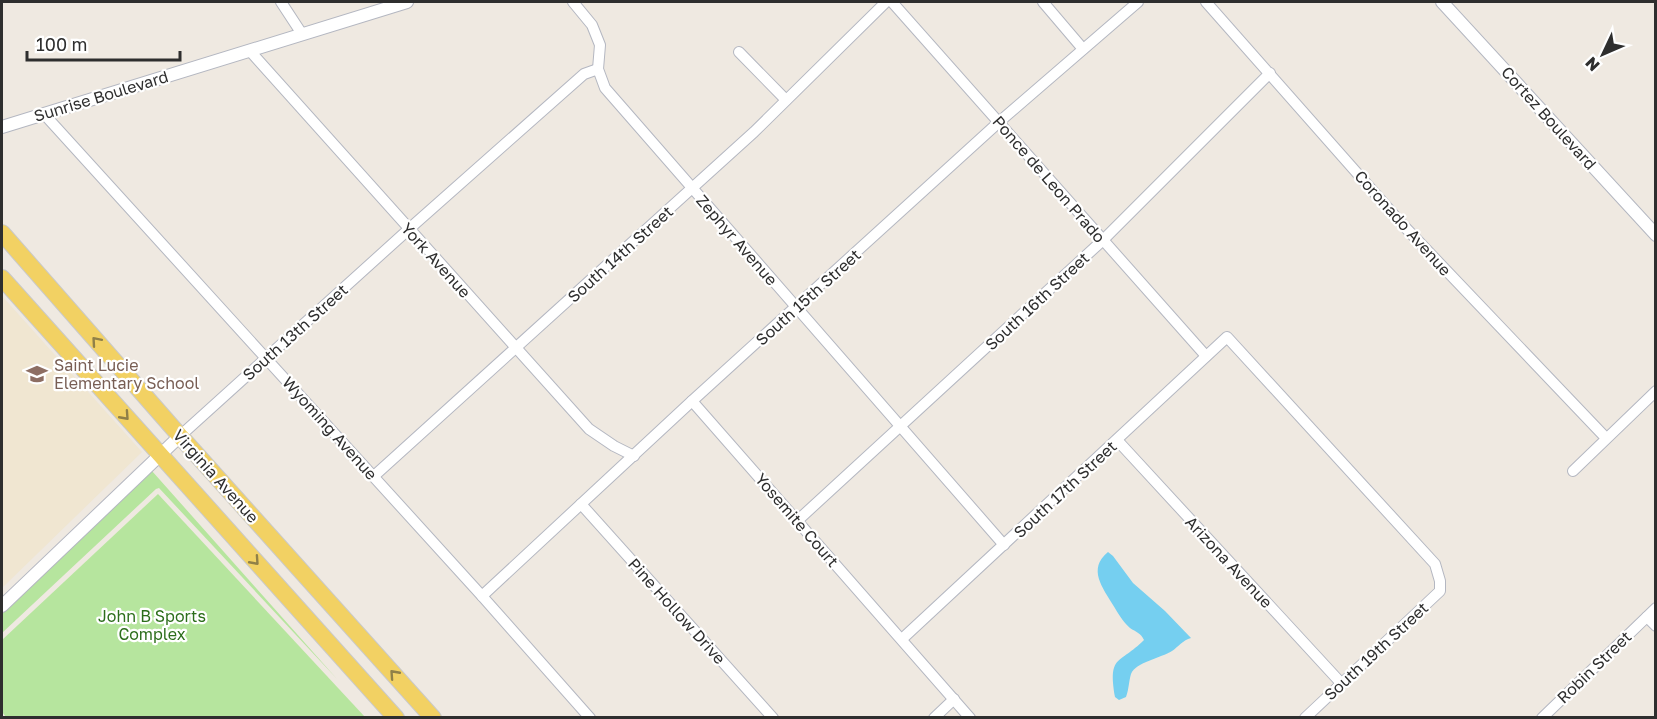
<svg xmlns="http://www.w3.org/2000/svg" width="1657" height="719" font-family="'Golos Text',sans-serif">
<rect width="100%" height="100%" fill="#efe9e1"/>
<polygon fill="#f0e6d1" points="2,296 142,452 2,588"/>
<g fill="#b6e59e">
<polygon points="152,471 337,679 159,488 156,489 2,633 2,614"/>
<polygon points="158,494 365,717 6,717 2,712 2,640"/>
</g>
<path fill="#75cff0" d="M1108 552 1113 556 1133 583 1165 611 1191 638C1183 640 1178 647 1172 651 1161 658 1136 662 1131 674 1129 680 1129 689 1126 697L1119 700 1115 697C1108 654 1119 665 1144 640 1141 633 1136 632 1130 628 1123 622 1118 613 1113 605 1103 588 1087 569 1108 552Z"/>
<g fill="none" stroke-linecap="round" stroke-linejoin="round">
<defs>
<g id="minor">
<polyline points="281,2 302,34"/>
<polyline points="573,2 592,25 600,45 598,69 605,88 1004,545"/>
<polyline points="892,2 1206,356"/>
<polyline points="1043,2 1083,49"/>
<polyline points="1206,2 1402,224 1606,438"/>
<polyline points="250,51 589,429 614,446 634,456"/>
<polyline points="739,52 786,100"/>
<polyline points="44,114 482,596 590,718"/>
<polyline points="692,401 970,718"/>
<polyline points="180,436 409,229 584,74 598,69"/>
<polyline points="1117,440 1341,683"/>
<polyline points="1573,471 1656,391"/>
<polyline points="374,476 754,132 886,2"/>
<polyline points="581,504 773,718"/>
<polyline points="797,521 1103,240 1270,73"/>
<polyline points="482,596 692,401 999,122 1138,2"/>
<polyline points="1647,617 1656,626"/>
<polyline points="902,639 1227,337 1435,564 1440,581 1440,591 1305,718"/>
<polyline points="934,718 954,699"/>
<polyline points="1542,718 1656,608"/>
</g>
<g id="tertiary">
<polyline points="1442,2 1656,235"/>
<polyline points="2,127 407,2"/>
<polyline points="2,606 180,436"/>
</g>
<g id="primary">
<polyline points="2,233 180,436 433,718"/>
<polyline points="2,278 396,718"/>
</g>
</defs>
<use href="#minor" stroke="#b4b7c1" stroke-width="12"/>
<use href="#tertiary" stroke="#b4b7c1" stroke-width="14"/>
<use href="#primary" stroke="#c9c9c9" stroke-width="18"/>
<use href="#minor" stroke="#fff" stroke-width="10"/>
<use href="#tertiary" stroke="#fff" stroke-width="12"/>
<use href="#primary" stroke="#f2d163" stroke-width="16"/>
</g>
<defs><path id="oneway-chevron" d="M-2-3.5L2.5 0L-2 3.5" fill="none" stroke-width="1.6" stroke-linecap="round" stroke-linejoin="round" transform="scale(1.5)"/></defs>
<g stroke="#908048">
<use href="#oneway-chevron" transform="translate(96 341) rotate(-131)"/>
<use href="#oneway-chevron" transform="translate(125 416) rotate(48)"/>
<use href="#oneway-chevron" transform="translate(255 561) rotate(48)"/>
<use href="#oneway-chevron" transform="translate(394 674) rotate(-132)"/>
</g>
<defs>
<symbol id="school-bare" viewBox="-9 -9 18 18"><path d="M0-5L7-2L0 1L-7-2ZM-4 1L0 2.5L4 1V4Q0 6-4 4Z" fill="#8d6e63" stroke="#fff" stroke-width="2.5" paint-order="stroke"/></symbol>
</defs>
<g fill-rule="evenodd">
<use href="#school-bare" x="22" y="359" width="30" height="30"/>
</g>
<g text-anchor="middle" stroke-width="4.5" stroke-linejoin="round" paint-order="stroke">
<g font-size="16" fill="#2e2e2e" stroke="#fff">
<text transform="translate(101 96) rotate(-17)" y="6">Sunrise Boulevard</text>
<text transform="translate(1549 118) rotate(48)" y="6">Cortez Boulevard</text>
<text transform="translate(1049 179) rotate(49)" y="6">Ponce de Leon Prado</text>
<text transform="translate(1403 223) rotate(48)" y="6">Coronado Avenue</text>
<text transform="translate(737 240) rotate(49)" y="6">Zephyr Avenue</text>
<text transform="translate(620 254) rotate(-42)" y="6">South 14th Street</text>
<text transform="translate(436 260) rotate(48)" y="6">York Avenue</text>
<text transform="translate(808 297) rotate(-42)" y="6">South 15th Street</text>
<text transform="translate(1037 301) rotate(-43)" y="6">South 16th Street</text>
<text transform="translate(295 332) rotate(-42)" y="6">South 13th Street</text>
<text transform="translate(330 428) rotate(48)" y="6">Wyoming Avenue</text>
<text transform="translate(216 476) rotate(48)" y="6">Virginia Avenue</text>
<text transform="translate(1065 489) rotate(-43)" y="6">South 17th Street</text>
<text transform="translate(797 520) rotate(49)" y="6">Yosemite Court</text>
<text transform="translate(1229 562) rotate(47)" y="6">Arizona Avenue</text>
<text transform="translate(677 611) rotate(48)" y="6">Pine Hollow Drive</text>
<text transform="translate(1376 651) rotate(-43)" y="6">South 19th Street</text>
<text transform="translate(1594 667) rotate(-44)" y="6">Robin Street</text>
</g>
<g font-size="16" fill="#785e54" stroke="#fff" text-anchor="start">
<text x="54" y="371">Saint Lucie<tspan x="54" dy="18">Elementary School</tspan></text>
</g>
<g font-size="16" fill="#2c6e1b" stroke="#fff">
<text x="152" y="622">John B Sports<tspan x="152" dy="18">Complex</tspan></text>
</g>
</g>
<rect width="1657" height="719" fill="none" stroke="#2e2e2e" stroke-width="6"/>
<g transform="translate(1603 54) rotate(226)" stroke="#ffffff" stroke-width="4.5" paint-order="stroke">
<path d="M0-4.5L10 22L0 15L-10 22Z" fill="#2e2e2e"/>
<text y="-9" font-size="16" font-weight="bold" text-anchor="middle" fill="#2e2e2e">N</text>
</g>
<path d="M27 51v9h153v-9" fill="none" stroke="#2e2e2e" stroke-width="3"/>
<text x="36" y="51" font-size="18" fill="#2e2e2e" stroke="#ffffff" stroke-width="4.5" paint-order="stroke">100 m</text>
</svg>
